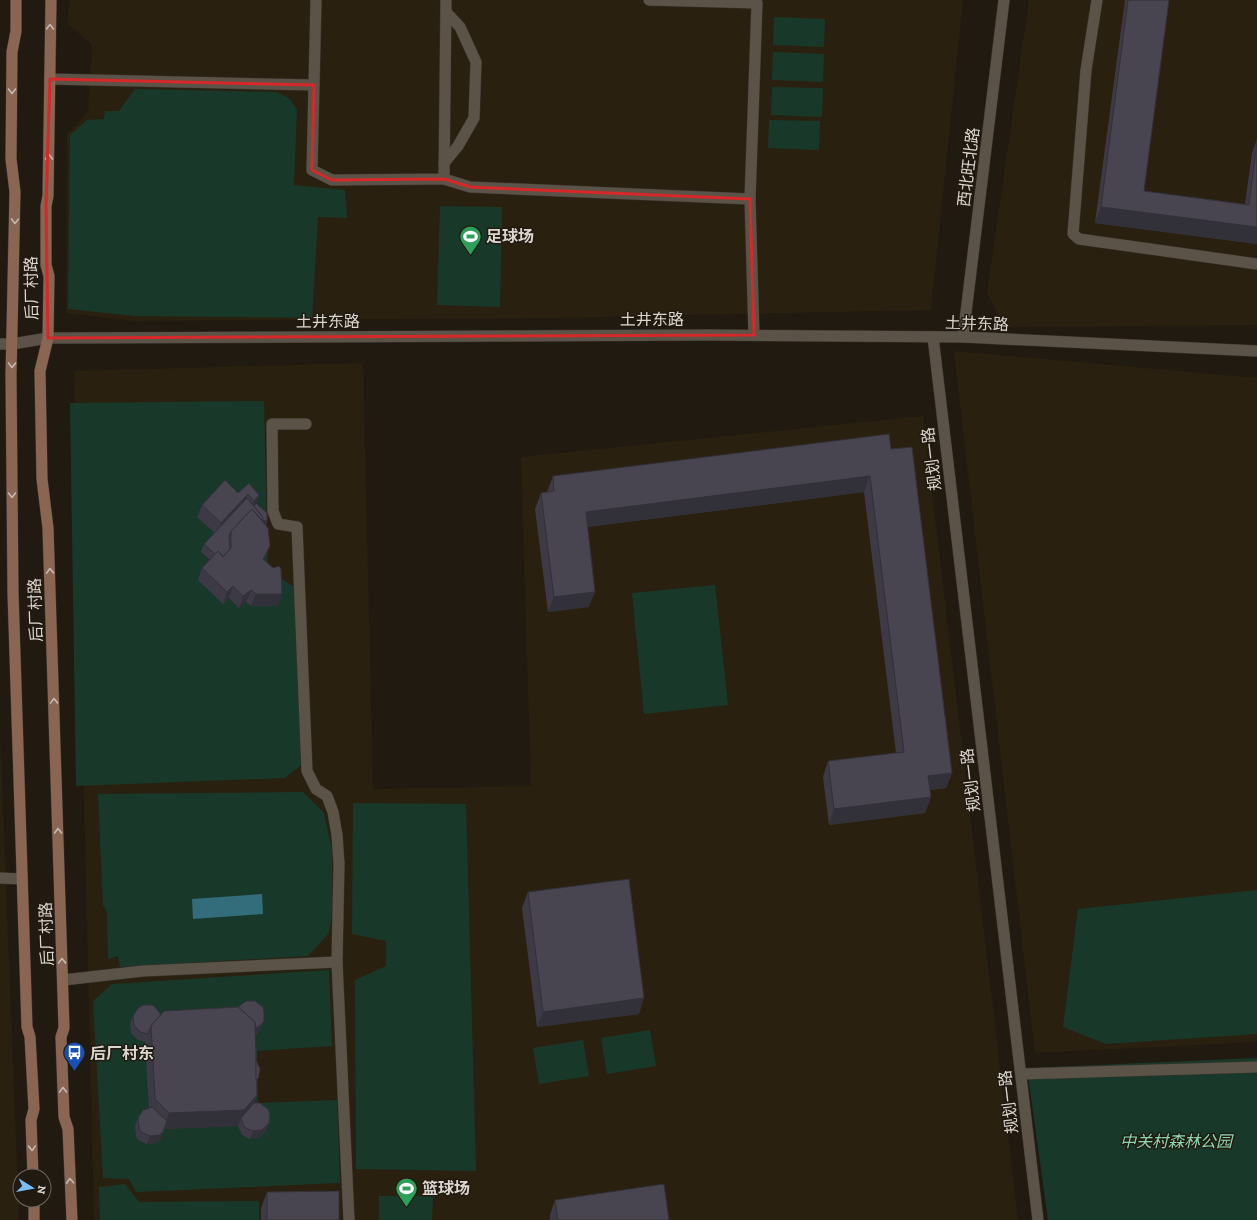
<svg xmlns="http://www.w3.org/2000/svg" width="1257" height="1220" font-family="'Zilla Slab','Noto Sans SC',serif">
<rect width="100%" height="100%" fill="#211a10"/>
<g fill="#2a2010">
<polygon points="69,0 963,0 931,310 553,318 133,321 66,313 67,134 88,112 92,45 68,24"/>
<polygon points="1029,0 1257,0 1257,325 1005,327 987,293"/>
<polygon points="954,351 1257,378 1257,1042 1035,1053"/>
<polygon points="363,363 373,789 531,786 521,457 923,416 1018,1220 94,1220 74,371"/>
<polygon points="0,734 19,1220 0,1220"/>
</g>
<g fill="#183929">
<polygon points="774,17 825,19 824,47 773,45"/>
<polygon points="773,52 824,54 823,82 772,80"/>
<polygon points="772,87 823,88 822,117 771,115"/>
<polygon points="135,89 277,92 290,99 297,110 294,185 345,190 347,218 318,217 312,318 135,316 68,309 70,135 87,120 104,119 105,111 119,111"/>
<polygon points="769,120 820,121 819,150 768,148"/>
<polygon points="440,206 502,207 500,307 437,305"/>
<polygon points="264,401 268,570 296,588 301,765 285,778 76,786 70,403"/>
<polygon points="715,585 728,705 644,714 632,593"/>
<polygon points="303,792 324,813 332,850 332,913 329,933 308,956 120,967 118,956 108,959 107,912 103,905 98,794"/>
<polygon points="353,803 466,804 476,1171 356,1169 355,980 386,966 386,941 352,934"/>
<polygon points="1257,890 1257,1034 1106,1044 1063,1027 1078,909"/>
<polygon points="329,970 332,1046 257,1051 258,1103 337,1100 340,1183 136,1192 129,1179 103,1178 93,1001 112,984"/>
<polygon points="650,1030 656,1066 607,1074 601,1038"/>
<polygon points="583,1040 589,1076 539,1084 533,1048"/>
<polygon points="1257,1058 1257,1220 1048,1220 1027,1068"/>
<polygon points="125,1184 139,1202 259,1201 259,1220 100,1220 99,1187"/>
<polygon points="379,1196 433,1196 432,1220 379,1220"/>
</g>
<polygon fill="#336c7a" points="262,894 263,914 193,919 192,899"/>
<g fill="none" stroke-linecap="round" stroke-linejoin="round">
<defs>
<g id="minor">
<polyline points="316,0 312,170 332,180 444,179 446,0"/>
<polyline points="649,0 757,3 750,199 754,335"/>
<polyline points="1097,0 1086,70 1073,234 1079,239 1257,264"/>
<polyline points="50,79 314,85"/>
<polyline points="444,163 458,146 474,118 476,62 460,27 446,12"/>
<polyline points="444,179 470,187 750,199"/>
<polyline points="933,337 1038,1220"/>
<polyline points="306,424 272,424 273,511 278,524 297,527 307,771 316,789 327,796 333,812 337,835 339,864 337,962 349,1220"/>
<polyline points="63,980 143,971 337,962"/>
<polyline points="1021,1074 1257,1067"/>
</g>
<g id="tertiary">
<polyline points="963,337 1004,0"/>
<polyline points="0,344 12,344 48,338 71,338 708,335 963,337 1257,351"/>
<polyline points="0,878 22,879"/>
</g>
<g id="secondary">
<polyline points="16,0 16,31 12,52 11,159 15,192 11,375 13,593 27,1027 30,1037 34,1109 31,1120 33,1176"/>
<polyline points="51,0 48,196 46,206 46,265 49,276 48,338 40,371 42,479 48,528 64,1028 61,1037 64,1117 68,1129 72,1220"/>
<polyline points="34,1200 34,1220"/>
</g>
</defs>
<use href="#minor" stroke="#38332e" stroke-width="12"/>
<use href="#tertiary" stroke="#38332e" stroke-width="12"/>
<use href="#secondary" stroke="#38332e" stroke-width="12"/>
<use href="#minor" stroke="#5b5347" stroke-width="11"/>
<use href="#tertiary" stroke="#5b5347" stroke-width="11"/>
<use href="#secondary" stroke="#896552" stroke-width="11"/>
</g>
<g fill="#3e3a45">
<polygon points="1125,0 1169,0 1144,191 1245,204 1252,153 1257,139 1257,244 1095,223"/>
<polygon points="891,449 952,773 946,788 930,790 931,797 925,813 829,825 823,777 828,761 896,753 864,492 587,527 589,607 548,612 535,509 541,493 547,492 553,476"/>
<polygon points="238,493 259,495 256,503 267,521 266,525 265,558 264,560 278,606 251,606 246,602 239,608 229,598 223,604 198,580 202,568 210,560 201,552 204,544 215,533 197,517 202,505"/>
<polygon points="528,892 639,1014 537,1027 522,908"/>
<polygon points="161,1015 261,1029 258,1033 256,1035 257,1095 254,1103 266,1131 259,1138 250,1139 242,1135 238,1126 164,1129 160,1140 156,1143 147,1144 138,1140 136,1136 135,1126 138,1118 149,1108 145,1042 138,1040 131,1033 130,1023 133,1016"/>
<polygon points="267,1192 339,1220 261,1220 261,1208"/>
<polygon points="555,1200 669,1220 550,1220 550,1215"/>
</g>
<g fill="#323038">
<polygon points="1101,207 1257,227 1257,244 1095,223"/>
<polygon points="870,476 864,492 580,528 586,512"/>
<polygon points="248,494 244,506 217,535 221,523"/>
<polygon points="259,495 255,507 251,509 254,501"/>
<polygon points="262,520 267,521 266,525"/>
<polygon points="270,546 265,558 259,571 263,559"/>
<polygon points="233,586 229,598 223,604 227,592"/>
<polygon points="251,590 246,602 239,608 243,596"/>
<polygon points="595,592 589,607 548,612 554,597"/>
<polygon points="256,594 282,594 278,606 251,606"/>
<polygon points="952,773 946,788 922,791 928,776"/>
<polygon points="931,797 925,813 829,825 834,809"/>
<polygon points="644,998 639,1014 537,1027 543,1012"/>
<polygon points="264,1021 261,1029 258,1033 250,1038 253,1030"/>
<polygon points="257,1095 251,1111 241,1118 238,1126 164,1129 169,1113"/>
<polygon points="269,1123 266,1131 259,1138 250,1139 253,1131"/>
<polygon points="163,1132 160,1140 156,1143 147,1144 150,1136"/>
</g>
<g fill="#484450" stroke="#323038">
<polygon points="1128,0 1169,0 1144,191 1249,205 1257,141 1257,227 1101,207"/>
<polygon points="889,434 891,449 912,447 952,773 928,776 931,797 834,809 828,761 904,752 870,476 586,512 595,592 554,597 541,493 554,491 553,476"/>
<polygon points="225,480 238,493 249,483 259,495 254,501 248,494 221,523 202,505"/>
<polygon points="247,498 262,516 263,519 262,520 252,509 231,531 229,535 230,549 223,557 218,551 215,554 204,544"/>
<polygon points="256,503 267,513 267,521 262,520 263,519 262,516 254,506"/>
<polygon points="252,509 268,528 270,546 263,559 273,568 279,566 281,569 282,594 256,594 251,590 243,596 233,586 227,592 202,568 218,551 223,557 231,548 231,531"/>
<polygon points="629,879 644,998 543,1012 528,892"/>
<polygon points="246,1001 255,1001 263,1007 264,1012 264,1021 261,1025 256,1028 255,1022 238,1007"/>
<polygon points="143,1005 152,1005 156,1008 161,1015 151,1026 148,1034 140,1032 134,1025 133,1016 138,1008"/>
<polygon points="238,1007 255,1022 257,1095 244,1110 169,1113 155,1099 151,1026 164,1011"/>
<polygon points="256,1060 260,1069 258,1079 256,1079"/>
<polygon points="254,1103 260,1103 268,1109 270,1114 269,1123 262,1130 253,1131 244,1127 241,1118"/>
<polygon points="152,1107 167,1121 163,1132 159,1135 150,1136 141,1132 139,1128 138,1118 143,1110"/>
<polygon points="664,1184 669,1220 558,1220 555,1200"/>
<polygon points="339,1191 339,1220 267,1220 267,1192"/>
</g>
<defs><path id="oneway-chevron" d="M-2-3.5L2.5 0L-2 3.5" fill="none" stroke-width="1.6" stroke-linecap="round" stroke-linejoin="round"/></defs>
<g stroke="#c6bab0">
<use href="#oneway-chevron" transform="translate(50 27) rotate(-89)"/>
<use href="#oneway-chevron" transform="translate(12 91) rotate(90)"/>
<use href="#oneway-chevron" transform="translate(49 157) rotate(-89)"/>
<use href="#oneway-chevron" transform="translate(15 221) rotate(91)"/>
<use href="#oneway-chevron" transform="translate(12 365) rotate(92)"/>
<use href="#oneway-chevron" transform="translate(12 495) rotate(89)"/>
<use href="#oneway-chevron" transform="translate(50 571) rotate(-92)"/>
<use href="#oneway-chevron" transform="translate(54 701) rotate(-92)"/>
<use href="#oneway-chevron" transform="translate(58 831) rotate(-92)"/>
<use href="#oneway-chevron" transform="translate(62 961) rotate(-92)"/>
<use href="#oneway-chevron" transform="translate(63 1090) rotate(-92)"/>
<use href="#oneway-chevron" transform="translate(32 1148) rotate(88)"/>
<use href="#oneway-chevron" transform="translate(70 1181) rotate(-93)"/>
</g>
<path fill="none" stroke="#d62828" stroke-width="3" stroke-linejoin="round" d="M50 79 314 85 312 170 332 180 444 179 470 187 750 199 754 335 48 338 46 206Z"/>
<defs>
<symbol id="stadium-pin" viewBox="-11 -11 22 30"><path d="M0 17L-7.5 6A9.5 9.5 0 1 1 7.5 6Z" fill="#2e9e5b" stroke="#211a10"/><path d="M0-5a6.5 5 0 1 0 0 10a6.5 5 0 1 0 0-10ZM-3.5-1.8h7v3.6h-7Z" fill="#fff"/></symbol>
<symbol id="bus-pin" viewBox="-11 -11 22 30"><path d="M0 17L-7.5 6A9.5 9.5 0 1 1 7.5 6Z" fill="#1a4fb4" stroke="#211a10"/><path d="M-5-6H5V4H4V6H2V4H-2V6H-4V4H-5ZM-3.5-4V0h7V-4ZM-3.5 1.2v1.5H-2V1.2ZM2 1.2v1.5H3.5V1.2Z" fill="#fff"/></symbol>
</defs>
<g fill-rule="evenodd">
<use href="#stadium-pin" x="458" y="224" width="25" height="34"/>
<use href="#bus-pin" x="62" y="1040" width="25" height="34"/>
<use href="#stadium-pin" x="394" y="1176" width="25" height="34"/>
</g>
<g text-anchor="middle" stroke-width="3" stroke-linejoin="round" paint-order="stroke">
<g font-size="16" fill="#dbd6cf" stroke="#211a10">
<text transform="translate(968 167) rotate(-83)" y="6">西北旺北路</text>
<text transform="translate(31 288) rotate(-91)" y="6">后厂村路</text>
<text x="652" y="325">土井东路</text>
<text x="328" y="327">土井东路</text>
<text transform="translate(977 323) rotate(2)" y="6">土井东路</text>
<text transform="translate(931 459) rotate(-97)" y="6">规划一路</text>
<text transform="translate(35 610) rotate(-92)" y="6">后厂村路</text>
<text transform="translate(970 780) rotate(-97)" y="6">规划一路</text>
<text transform="translate(46 934) rotate(-92)" y="6">后厂村路</text>
<text transform="translate(1008 1102) rotate(-97)" y="6">规划一路</text>
</g>
<g font-size="16" font-weight="bold" fill="#dbd6cf" stroke="#211a10" text-anchor="start">
<text x="486" y="242">足球场</text>
<text x="90" y="1059">后厂村东</text>
<text x="422" y="1194">篮球场</text>
</g>
<g font-size="16" font-style="italic" fill="#8cd7b1" stroke="#211a10">
<text x="1176" y="1147">中关村森林公园</text>
</g>
</g>
<g transform="translate(32 1188) rotate(101)"><circle r="19" fill="#211a10" stroke="#6b655c"/>
<path d="M0-3L7 15L0 10L-7 15Z" fill="#7abef8"/>
<text y="-6" font-size="11" font-weight="bold" text-anchor="middle" fill="#dbd6cf">N</text>
</g>
</svg>
